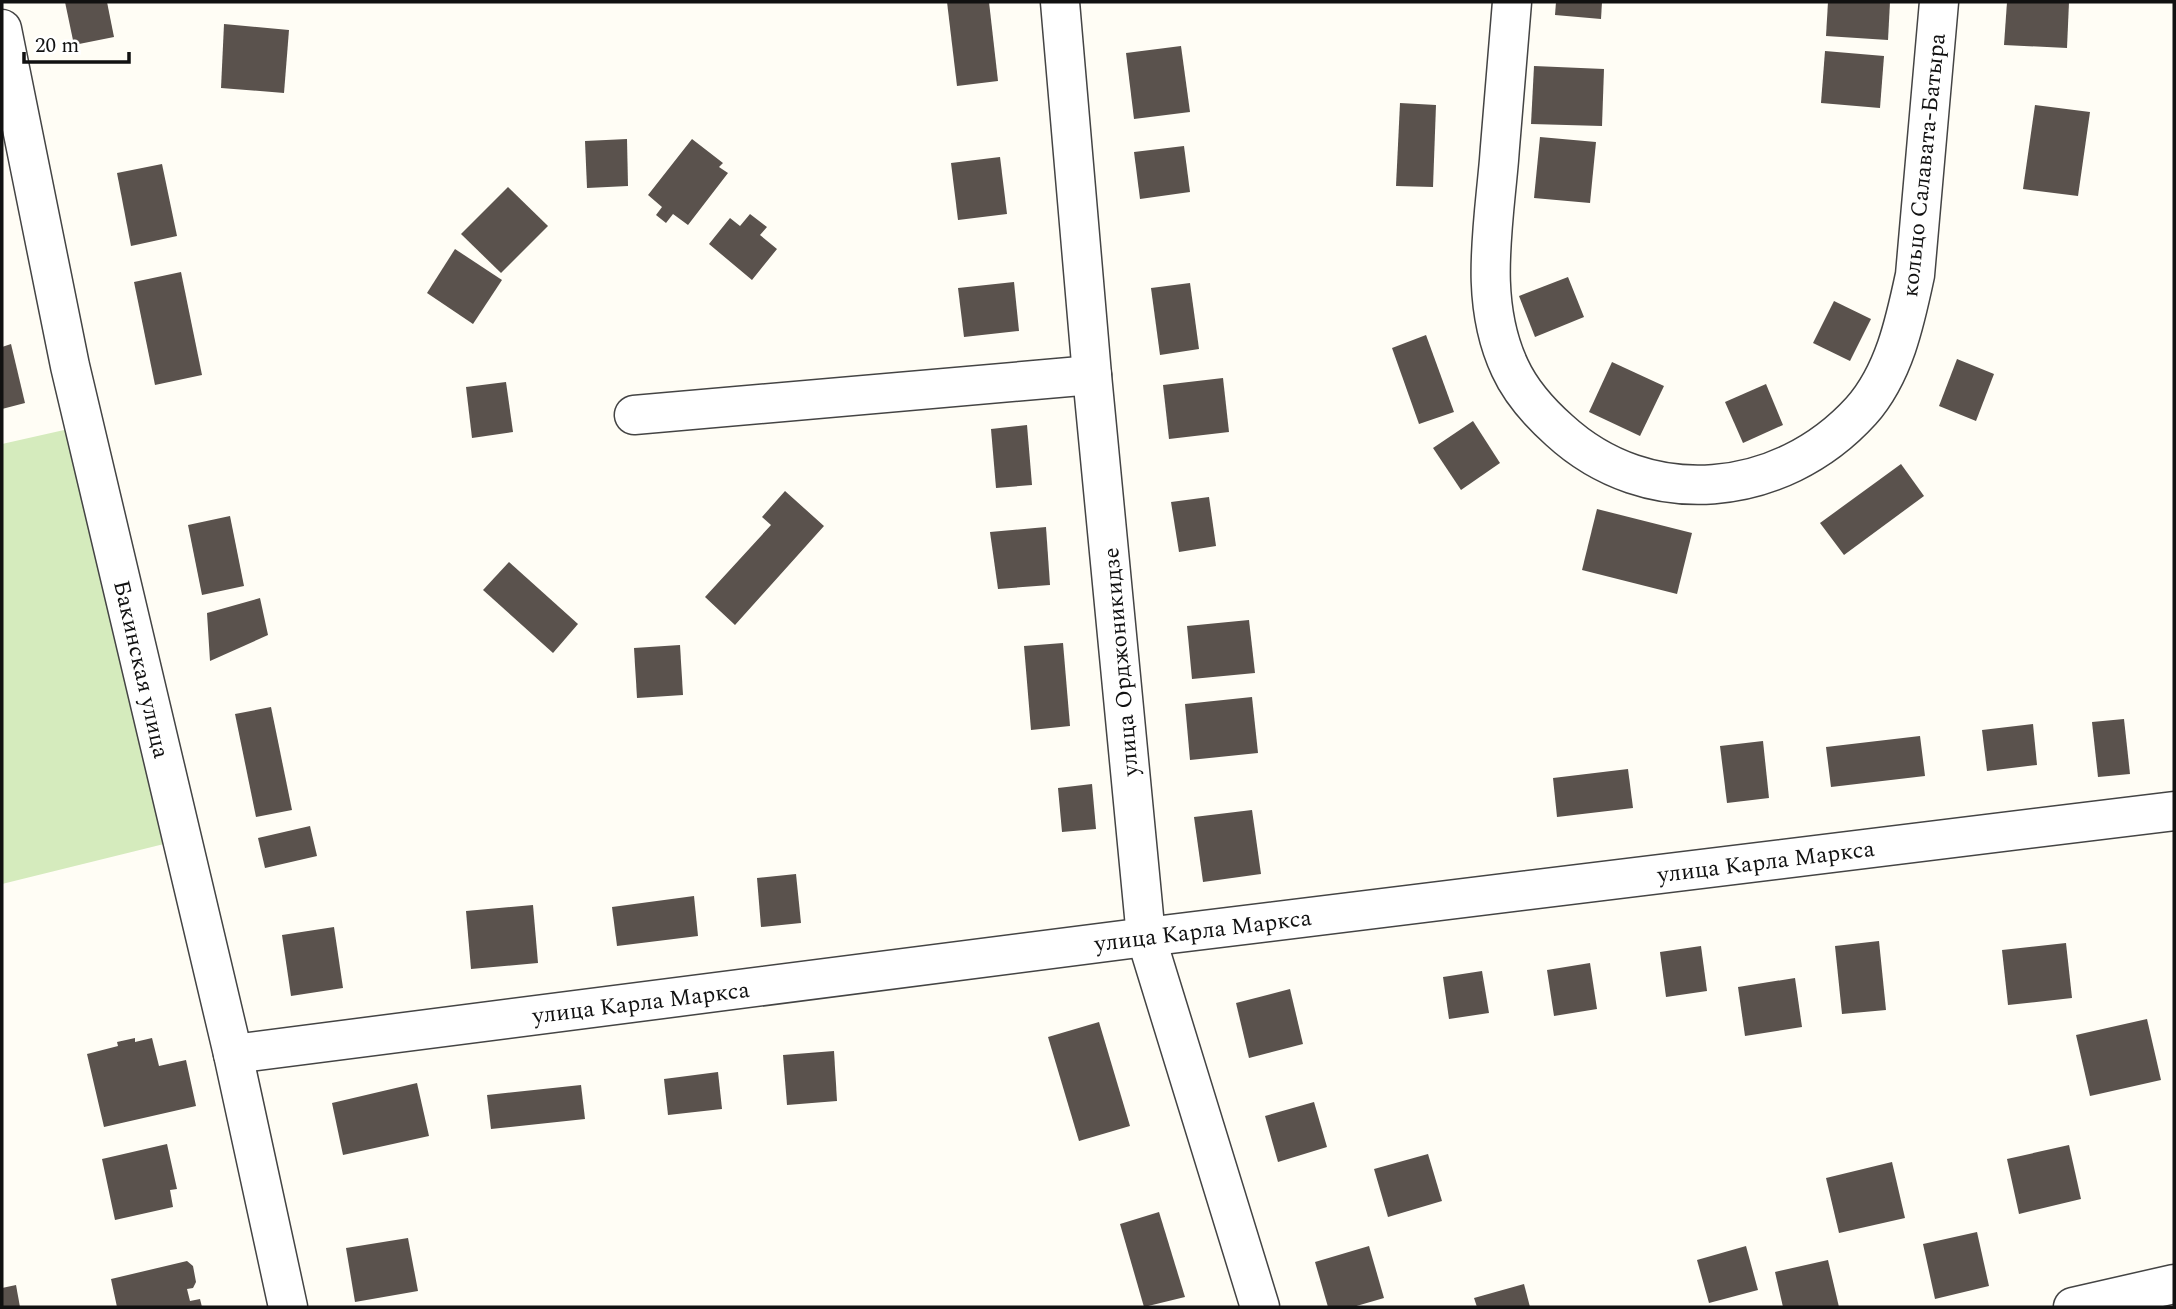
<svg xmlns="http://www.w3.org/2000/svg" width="2176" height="1309" font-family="Spectral,serif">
<rect width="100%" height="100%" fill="#fffdf5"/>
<polygon fill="#d5ebbd" points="73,428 164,844 2,884 2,444"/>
<g fill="#5a524d">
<polygon points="65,2 107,2 114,37 74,45"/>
<polygon points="947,2 989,2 998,81 957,86"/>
<polygon points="1556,2 1602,2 1601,19 1555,15"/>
<polygon points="1828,2 1890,2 1888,40 1826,36"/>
<polygon points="2007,2 2069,2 2067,48 2004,45"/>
<polygon points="224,24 289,30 284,93 221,88"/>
<polygon points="1181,46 1190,112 1134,119 1126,53"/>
<polygon points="1825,51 1884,56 1880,108 1821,103"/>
<polygon points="1534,66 1604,69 1602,126 1531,124"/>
<polygon points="1400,103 1436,105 1433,187 1396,186"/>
<polygon points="2035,105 2090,112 2078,196 2023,189"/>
<polygon points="1540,137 1596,142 1590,203 1534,198"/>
<polygon points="627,139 628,186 587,188 585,141"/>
<polygon points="692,139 723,163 719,167 728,173 688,225 673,214 666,223 656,215 662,207 648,195"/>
<polygon points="1184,146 1190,192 1140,199 1134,152"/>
<polygon points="1000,157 1007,214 958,220 951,163"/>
<polygon points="162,164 177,236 131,246 117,173"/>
<polygon points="508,187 548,226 501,273 461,234"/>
<polygon points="750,214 767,227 760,235 777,249 752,280 709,244 730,218 740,226"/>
<polygon points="455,249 502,280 473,324 427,293"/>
<polygon points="181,272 202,375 155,385 134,282"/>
<polygon points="1568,277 1584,317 1535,337 1519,296"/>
<polygon points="1014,282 1019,331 964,337 958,288"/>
<polygon points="1190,283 1199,349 1160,355 1151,288"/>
<polygon points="1834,301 1871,319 1850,361 1813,343"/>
<polygon points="1426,335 1454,412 1419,424 1392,348"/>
<polygon points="11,344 25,403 2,409 2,347"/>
<polygon points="1957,359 1994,374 1976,421 1939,406"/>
<polygon points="1612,362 1664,386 1640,436 1589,412"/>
<polygon points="1223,378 1229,432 1169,439 1163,385"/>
<polygon points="506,382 513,432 472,438 466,387"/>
<polygon points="1766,384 1783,425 1743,443 1725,402"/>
<polygon points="1473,421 1500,463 1461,490 1433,448"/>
<polygon points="1027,425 1032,485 996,488 991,429"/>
<polygon points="1901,464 1924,496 1844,555 1820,523"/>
<polygon points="785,491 824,526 735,625 705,597 771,525 762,517"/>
<polygon points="1209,497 1216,546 1179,552 1171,502"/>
<polygon points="1597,509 1692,533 1677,594 1582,570"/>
<polygon points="230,516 244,586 202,595 188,525"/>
<polygon points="1046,527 1050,585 998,589 990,532"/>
<polygon points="509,562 578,624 553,653 483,590"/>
<polygon points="260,598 268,635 210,661 207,613"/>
<polygon points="1249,620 1255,673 1192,679 1187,626"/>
<polygon points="1063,643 1070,726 1031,730 1024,646"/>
<polygon points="680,645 683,695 637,698 634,648"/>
<polygon points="1252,697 1258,753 1190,760 1185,704"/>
<polygon points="271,707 292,810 256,817 235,714"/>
<polygon points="2124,719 2130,774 2098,777 2092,722"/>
<polygon points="2033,724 2037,765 1987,771 1982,730"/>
<polygon points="1920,736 1925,776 1831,787 1826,747"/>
<polygon points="1763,741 1769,798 1727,803 1720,746"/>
<polygon points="1628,769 1633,808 1557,817 1553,778"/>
<polygon points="1092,784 1096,829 1062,832 1058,788"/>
<polygon points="1252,810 1261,874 1203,882 1194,817"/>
<polygon points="310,826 317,856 265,868 258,838"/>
<polygon points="796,874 801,923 761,927 757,878"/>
<polygon points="694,896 698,936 617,946 612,907"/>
<polygon points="533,905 538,963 471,969 466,911"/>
<polygon points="334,927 343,988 291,996 282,935"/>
<polygon points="1879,941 1886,1010 1842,1014 1835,946"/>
<polygon points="2066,943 2072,998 2008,1005 2002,950"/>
<polygon points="1701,946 1707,991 1666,997 1660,952"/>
<polygon points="1590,963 1597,1009 1554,1016 1547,970"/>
<polygon points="1482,971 1489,1013 1449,1019 1443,977"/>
<polygon points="1795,978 1802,1027 1745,1036 1738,987"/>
<polygon points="1290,989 1303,1044 1249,1058 1236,1003"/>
<polygon points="2147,1019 2161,1080 2090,1096 2076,1035"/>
<polygon points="1099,1022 1130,1126 1079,1141 1048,1037"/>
<polygon points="135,1038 135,1042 152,1038 159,1066 186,1060 196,1106 104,1127 87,1054 118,1046 117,1042"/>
<polygon points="834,1051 837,1101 787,1105 783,1055"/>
<polygon points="718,1072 722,1109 668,1115 664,1079"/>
<polygon points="417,1083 429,1136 343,1155 332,1103"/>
<polygon points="581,1085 585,1119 491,1129 487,1095"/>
<polygon points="1314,1102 1327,1147 1278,1162 1265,1116"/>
<polygon points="167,1144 177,1189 170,1190 173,1207 115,1220 102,1159"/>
<polygon points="2069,1145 2081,1199 2019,1214 2007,1159"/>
<polygon points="1428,1154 1442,1201 1388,1217 1374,1169"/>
<polygon points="1892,1162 1905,1218 1839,1233 1826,1178"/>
<polygon points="1159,1212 1185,1297 1144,1307 1120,1224"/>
<polygon points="1977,1232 1989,1286 1935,1299 1923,1244"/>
<polygon points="408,1238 418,1291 355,1302 346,1248"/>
<polygon points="1369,1246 1384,1298 1353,1307 1328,1307 1315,1262"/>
<polygon points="1746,1246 1758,1290 1709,1303 1697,1260"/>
<polygon points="1828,1260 1839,1307 1783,1307 1775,1272"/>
<polygon points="187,1261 193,1266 196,1282 193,1288 187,1289 190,1301 200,1299 202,1307 117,1307 111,1279"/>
<polygon points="1524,1284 1530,1307 1477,1307 1474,1298"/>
<polygon points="16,1285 20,1307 2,1307 2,1288"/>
</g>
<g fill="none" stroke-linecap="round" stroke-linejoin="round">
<defs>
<g id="street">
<polyline points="1060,2 1092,375 1146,937 1260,1307"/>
<path d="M1512 2C1508 54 1503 107 1499 160 1493 230 1479 302 1510 368 1521 392 1540 413 1559 430 1648 512 1781 499 1861 411 1894 374 1905 322 1915 275L1939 2"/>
<polyline points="2,29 70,366 233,1054 288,1307"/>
<polyline points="634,415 1092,375"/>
<polyline points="233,1054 1146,937 2174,811"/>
<polyline points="2073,1307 2174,1284"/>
</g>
</defs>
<use href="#street" stroke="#444" stroke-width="41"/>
<use href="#street" stroke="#fff" stroke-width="38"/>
</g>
<g text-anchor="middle" stroke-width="7" stroke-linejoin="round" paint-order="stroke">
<g font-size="23" fill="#111" stroke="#fff">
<text transform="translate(1923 165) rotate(-84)" y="8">кольцо Салавата-Батыра</text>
<text transform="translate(1120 662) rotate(-95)" y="8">улица Орджоникидзе</text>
<text transform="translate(142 669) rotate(77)" y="8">Бакинская улица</text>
<text transform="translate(1766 861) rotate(-7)" y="8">улица Карла Маркса</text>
<text transform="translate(1203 930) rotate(-7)" y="8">улица Карла Маркса</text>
<text transform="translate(641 1002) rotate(-7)" y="8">улица Карла Маркса</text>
</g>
</g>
<rect width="2176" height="1309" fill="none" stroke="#111111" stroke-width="7"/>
<path d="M24 52v10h105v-10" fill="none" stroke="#111111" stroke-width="3.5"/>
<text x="35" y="52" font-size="21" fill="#111111" stroke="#ffffff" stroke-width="5" paint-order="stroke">20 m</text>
</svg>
